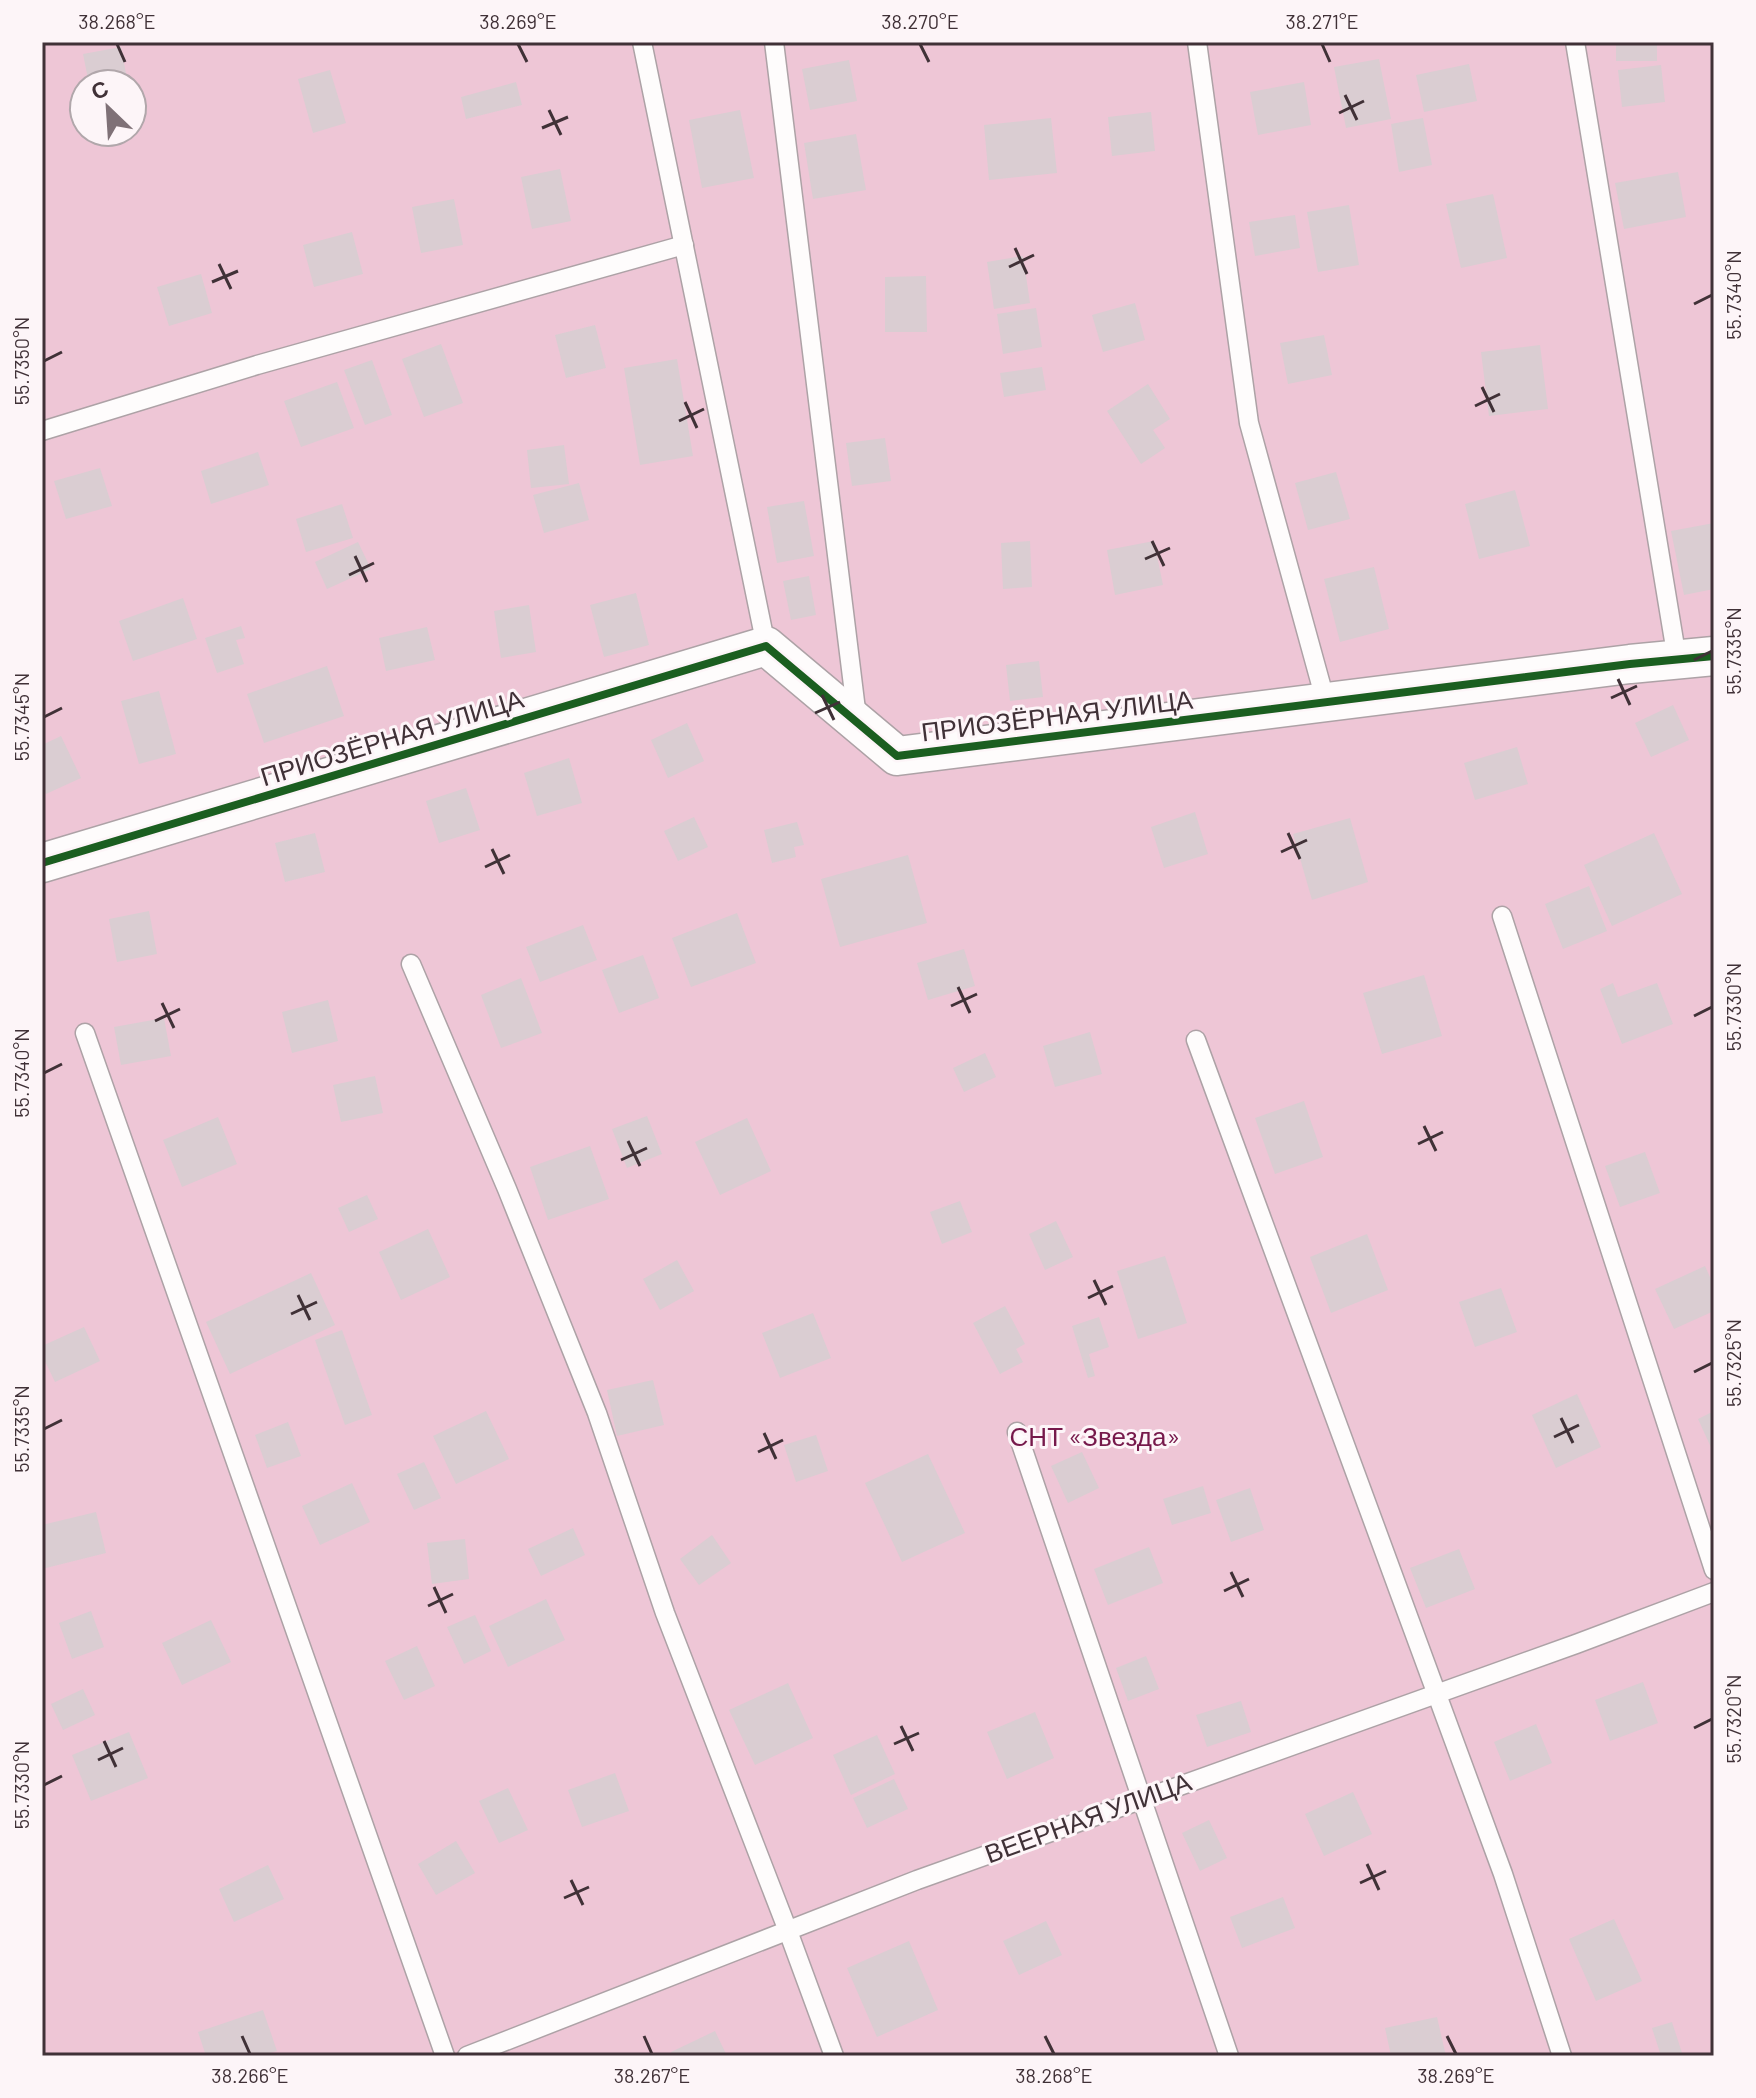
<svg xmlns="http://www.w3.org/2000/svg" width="1756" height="2098" font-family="Barlow,sans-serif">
<rect width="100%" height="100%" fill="#f5e9ed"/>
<path fill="#eec6d6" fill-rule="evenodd" d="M42 42H1714V2056H42ZM84 84H132V132H84Z"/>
<g fill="#dacdd2">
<rect x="1616" y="42" width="41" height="19"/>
<polygon points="121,47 128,84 89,84 83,54"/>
<polygon points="1379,59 1391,119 1346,128 1334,67"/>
<polygon points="849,60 857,101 810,110 802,69"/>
<polygon points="1469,64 1477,101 1424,112 1416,75"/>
<polygon points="1661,65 1665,102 1622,107 1618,70"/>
<polygon points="330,70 346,123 313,133 298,79"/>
<polygon points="516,82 522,105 466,119 461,97"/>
<polygon points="1304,82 1311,125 1258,135 1250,92"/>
<polygon points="740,110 754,178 702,188 689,120"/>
<polygon points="1151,112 1155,151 1112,156 1108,117"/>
<polygon points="1051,118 1057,173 989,180 984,125"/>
<polygon points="1423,118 1432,165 1399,172 1391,124"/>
<polygon points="856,134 866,190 813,199 804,143"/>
<polygon points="560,169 571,221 532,229 521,177"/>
<polygon points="1678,172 1686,217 1624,229 1615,183"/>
<polygon points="1493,194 1507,258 1461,268 1446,204"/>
<polygon points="454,199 463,245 421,253 412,207"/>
<polygon points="1349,205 1359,265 1318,272 1307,212"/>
<polygon points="1295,215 1300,248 1255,256 1249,222"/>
<polygon points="352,232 363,274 314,287 303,245"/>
<polygon points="1023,256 1030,303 994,309 987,262"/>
<polygon points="201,274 212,313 169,326 157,287"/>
<polygon points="926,276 927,332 885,332 885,277"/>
<polygon points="1135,303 1145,340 1103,352 1092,315"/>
<polygon points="1036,308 1042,347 1003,354 997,314"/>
<polygon points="595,325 606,368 566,378 555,335"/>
<polygon points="1324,335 1332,375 1288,384 1280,343"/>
<polygon points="441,344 463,403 424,417 402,359"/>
<polygon points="1540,345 1548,409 1489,416 1481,352"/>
<polygon points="677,359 693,456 640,465 624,368"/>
<polygon points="372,360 392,415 365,425 344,370"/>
<polygon points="1042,367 1046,390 1004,397 1000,373"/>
<polygon points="337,382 354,428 301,447 284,401"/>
<polygon points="1148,384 1170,419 1153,430 1165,448 1141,464 1107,411"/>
<polygon points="885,438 891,481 852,486 846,443"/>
<polygon points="564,445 569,484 531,488 527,450"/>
<polygon points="258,452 269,485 211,504 201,471"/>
<polygon points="100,468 112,506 66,519 54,481"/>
<polygon points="1336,472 1350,519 1308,530 1295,483"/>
<polygon points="579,483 589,520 544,533 533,495"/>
<polygon points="1515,490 1530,546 1479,559 1465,504"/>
<polygon points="804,501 814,556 777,563 767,507"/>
<polygon points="342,504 353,538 306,552 296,519"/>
<polygon points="1714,523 1714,589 1684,595 1671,531"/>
<polygon points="1030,541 1032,587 1003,589 1001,543"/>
<polygon points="1154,541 1163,585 1115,595 1107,550"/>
<polygon points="358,542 371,569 327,589 315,562"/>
<polygon points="1374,567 1389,629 1340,642 1324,579"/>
<polygon points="809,576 816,615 791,620 783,581"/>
<polygon points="636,593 649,645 604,657 590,605"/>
<polygon points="183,598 197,639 133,661 119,621"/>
<polygon points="529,605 536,652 501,658 494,611"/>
<polygon points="241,626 245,638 236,640 244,664 217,673 205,638"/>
<polygon points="427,627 435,660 386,671 379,638"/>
<polygon points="1039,661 1043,697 1010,701 1006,665"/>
<polygon points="327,666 344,716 264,743 247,694"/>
<polygon points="159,691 176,754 139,764 121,701"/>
<polygon points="1673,705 1689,740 1651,757 1635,723"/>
<polygon points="687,723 704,761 668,778 651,740"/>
<polygon points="61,736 81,778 46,794 42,786 42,745"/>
<polygon points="1517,747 1528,784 1475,800 1464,763"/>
<polygon points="569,758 582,803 537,816 524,773"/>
<polygon points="466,788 480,830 439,843 426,801"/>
<polygon points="1195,812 1208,854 1164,868 1151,827"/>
<polygon points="694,817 708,847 678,861 664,831"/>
<polygon points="1350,818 1368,882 1312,900 1293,834"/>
<polygon points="797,822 804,845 794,847 796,857 772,863 764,830"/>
<polygon points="315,833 325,872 285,882 275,843"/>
<polygon points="1654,833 1682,894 1612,926 1584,865"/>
<polygon points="908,855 927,923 840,947 821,879"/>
<polygon points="1589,886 1607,931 1563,949 1545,904"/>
<polygon points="149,911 157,954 117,962 109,919"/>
<polygon points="737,913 756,963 691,987 672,938"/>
<polygon points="583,925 597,960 540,982 526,947"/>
<polygon points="964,949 975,986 928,1000 917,963"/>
<polygon points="643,955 659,998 619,1013 602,970"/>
<polygon points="1424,975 1442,1036 1382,1054 1363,993"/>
<polygon points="521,978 542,1033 501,1048 481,995"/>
<polygon points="1613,983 1618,997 1657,983 1673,1024 1622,1044 1600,989"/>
<polygon points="328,1000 338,1041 292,1053 282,1012"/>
<polygon points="164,1018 171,1056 121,1065 114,1027"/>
<polygon points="1090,1032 1102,1074 1055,1087 1043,1046"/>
<polygon points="985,1053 996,1077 964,1092 953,1068"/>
<polygon points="375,1076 383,1113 341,1122 333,1085"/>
<polygon points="1304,1101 1323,1157 1275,1174 1255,1118"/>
<polygon points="647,1116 662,1154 627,1168 612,1129"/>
<polygon points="218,1117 237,1164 182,1187 163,1140"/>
<polygon points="747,1118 771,1171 720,1195 695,1142"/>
<polygon points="590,1146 609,1199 548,1220 530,1167"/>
<polygon points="1645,1152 1660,1193 1620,1207 1605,1166"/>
<polygon points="367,1195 378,1219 349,1232 338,1208"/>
<polygon points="960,1201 972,1232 942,1244 930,1212"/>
<polygon points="1056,1221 1073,1257 1045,1270 1029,1234"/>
<polygon points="428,1229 450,1277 401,1300 379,1252"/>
<polygon points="1367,1234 1388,1290 1331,1313 1310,1257"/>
<polygon points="1165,1256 1187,1323 1138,1339 1117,1271"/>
<polygon points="677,1260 694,1291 660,1310 643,1279"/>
<polygon points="1705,1266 1714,1286 1714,1311 1674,1329 1655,1289"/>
<polygon points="311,1273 335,1325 230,1374 206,1322"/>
<polygon points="1501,1288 1517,1332 1475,1347 1459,1302"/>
<polygon points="1005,1306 1025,1344 1016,1349 1023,1362 1000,1374 973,1323"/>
<polygon points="813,1313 831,1358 780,1378 762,1333"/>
<polygon points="1099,1317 1109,1347 1089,1354 1095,1376 1088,1378 1072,1326"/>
<polygon points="84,1327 100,1361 55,1382 42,1355 42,1346"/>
<polygon points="342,1330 372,1415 345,1425 315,1340"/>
<polygon points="653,1380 664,1425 617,1436 607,1390"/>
<polygon points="1577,1394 1601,1447 1556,1468 1532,1415"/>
<polygon points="486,1411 509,1459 456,1484 433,1436"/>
<polygon points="1714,1411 1714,1454 1698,1419"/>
<polygon points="288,1422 301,1456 267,1468 255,1435"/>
<polygon points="816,1435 828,1471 796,1482 784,1445"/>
<polygon points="1082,1452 1099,1488 1068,1503 1051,1466"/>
<polygon points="928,1454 965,1533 902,1562 865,1483"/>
<polygon points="424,1462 441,1498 414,1510 397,1474"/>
<polygon points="352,1483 370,1522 320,1545 302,1506"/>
<polygon points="1203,1486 1211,1513 1172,1525 1163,1499"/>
<polygon points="1250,1488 1264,1530 1231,1542 1216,1500"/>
<polygon points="96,1512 106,1553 42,1569 42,1525"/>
<polygon points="573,1528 585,1555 541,1576 528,1549"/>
<polygon points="712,1535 731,1563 699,1585 680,1559"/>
<polygon points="465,1539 469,1579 432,1584 427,1543"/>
<polygon points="1149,1547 1163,1583 1108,1605 1094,1569"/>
<polygon points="1459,1549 1475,1589 1426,1608 1410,1568"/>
<polygon points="546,1599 565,1640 508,1667 489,1626"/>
<polygon points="91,1611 104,1647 72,1659 59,1623"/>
<polygon points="475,1615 491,1651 464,1664 447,1627"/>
<polygon points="211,1620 231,1662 182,1685 162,1643"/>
<polygon points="417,1646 435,1686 404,1700 385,1661"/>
<polygon points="1146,1656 1159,1689 1128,1701 1116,1668"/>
<polygon points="1643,1682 1658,1723 1610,1741 1595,1700"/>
<polygon points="788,1683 813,1738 755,1765 729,1710"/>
<polygon points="83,1689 95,1715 63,1730 51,1704"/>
<polygon points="1241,1701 1251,1732 1207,1747 1196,1715"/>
<polygon points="1035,1712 1054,1758 1007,1779 987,1732"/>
<polygon points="1536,1724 1552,1763 1510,1781 1494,1742"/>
<polygon points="129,1732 148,1778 91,1801 72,1755"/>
<polygon points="877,1735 895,1774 851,1795 833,1755"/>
<polygon points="615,1773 629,1811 582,1827 568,1790"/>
<polygon points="894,1779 908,1809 867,1828 853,1798"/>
<polygon points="508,1788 528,1830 499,1843 479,1801"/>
<polygon points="1353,1792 1372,1834 1324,1856 1305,1814"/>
<polygon points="1209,1820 1227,1858 1200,1871 1182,1833"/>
<polygon points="456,1841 475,1873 436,1895 418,1864"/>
<polygon points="268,1865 284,1899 234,1922 219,1889"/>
<polygon points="1283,1897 1295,1928 1242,1948 1230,1917"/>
<polygon points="1614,1919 1642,1981 1596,2001 1569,1939"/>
<polygon points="1046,1921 1062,1955 1019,1975 1003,1941"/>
<polygon points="909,1941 938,2010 877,2037 847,1968"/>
<polygon points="263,2010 277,2051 261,2056 206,2056 198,2032"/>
<polygon points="1437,2017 1446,2056 1391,2056 1385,2028"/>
<polygon points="1672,2022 1683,2056 1661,2056 1652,2028"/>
<polygon points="715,2031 727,2056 672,2056 671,2052"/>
</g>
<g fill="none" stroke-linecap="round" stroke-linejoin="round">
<defs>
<g id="lane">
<polyline points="642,42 766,646"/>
<polyline points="774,42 857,718"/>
<polyline points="1197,42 1249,423 1326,703"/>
<polyline points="1575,42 1677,659"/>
<polyline points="42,431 257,365 684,245"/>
<polyline points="1502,916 1714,1570"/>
<polyline points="411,964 507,1189 597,1413 665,1613 788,1931 834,2056"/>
<polyline points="85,1033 445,2056"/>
<polyline points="1196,1040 1503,1874 1562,2056"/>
<polyline points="1017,1432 1229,2056"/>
<polyline points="467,2056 917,1880 1576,1644 1714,1592"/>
</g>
<polyline id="street" points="42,863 766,646 897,756 1630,664 1714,656"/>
</defs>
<use href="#lane" stroke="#ada2a6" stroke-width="21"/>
<use href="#street" stroke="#ada2a6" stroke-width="41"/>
<use href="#lane" stroke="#fefcfc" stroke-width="18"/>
<use href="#street" stroke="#fefcfc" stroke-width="38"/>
<defs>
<polyline id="cycleway" points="42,863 766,646 897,756 1630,664 1714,656"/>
</defs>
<use href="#cycleway" stroke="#fdf5f8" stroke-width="13"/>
<use href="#cycleway" stroke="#1b5e20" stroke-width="8"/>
</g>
<path fill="none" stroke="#403137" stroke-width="3" d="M117 44 125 62M518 44 527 62M920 44 929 62M1322 44 1330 62M1345 95 1357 120M549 110 561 135M1339 113 1364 101M542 128 568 117M1015 248 1027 274M219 264 231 289M1009 267 1034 255M212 282 238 271M1694 304 1712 295M44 361 62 352M1482 387 1494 412M685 402 697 428M1475 406 1500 394M679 421 704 409M1152 541 1164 566M355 556 367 582M1145 559 1170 548M349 575 374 563M1694 660 1712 651M1618 679 1630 705M822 695 834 720M1611 698 1637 686M815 713 840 702M44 717 62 708M1288 833 1300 859M492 849 504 874M1281 852 1307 840M485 867 510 855M958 987 970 1013M162 1003 174 1028M951 1006 977 994M1694 1016 1712 1007M155 1021 180 1009M44 1073 62 1064M1424 1126 1436 1151M628 1141 640 1166M1418 1144 1443 1132M621 1160 647 1148M1094 1280 1106 1305M298 1295 310 1320M1088 1298 1113 1286M291 1314 317 1302M1694 1372 1712 1363M1561 1418 1573 1443M44 1429 62 1420M764 1433 776 1459M1554 1437 1579 1425M758 1452 783 1440M1231 1572 1243 1597M434 1587 446 1613M1224 1591 1249 1579M428 1606 453 1594M901 1726 913 1751M1694 1728 1712 1719M104 1741 116 1767M894 1744 919 1733M98 1760 123 1748M44 1785 62 1776M1367 1864 1379 1890M571 1880 583 1905M1360 1883 1386 1871M564 1898 589 1887M242 2036 250 2054M644 2036 652 2054M1045 2036 1054 2054M1447 2036 1456 2054"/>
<g text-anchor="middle" stroke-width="6" stroke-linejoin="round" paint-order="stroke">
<g font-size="26" fill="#403137" stroke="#fdf5f8">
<text transform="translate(1057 716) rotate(-7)" y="9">ПРИОЗЁРНАЯ УЛИЦА</text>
<text transform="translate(392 738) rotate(-17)" y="9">ПРИОЗЁРНАЯ УЛИЦА</text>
<text transform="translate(1088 1818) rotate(-20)" y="9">ВЕЕРНАЯ УЛИЦА</text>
</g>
<g font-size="26" fill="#76194b" stroke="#fdf5f8">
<text x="1095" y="1446">СНТ «Звезда»</text>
</g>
</g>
<rect width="1756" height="2098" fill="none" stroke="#fdf5f8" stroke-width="88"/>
<g transform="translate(108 108) rotate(335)"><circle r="38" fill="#fdf5f8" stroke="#b1a7ab" stroke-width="2"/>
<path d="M0-6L14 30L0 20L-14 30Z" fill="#7f7177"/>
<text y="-12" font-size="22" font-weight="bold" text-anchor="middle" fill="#403137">С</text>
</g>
<rect x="44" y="44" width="1668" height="2010" fill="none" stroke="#403137" stroke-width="3"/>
<g font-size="20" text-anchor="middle" fill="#403137">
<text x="117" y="29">38.268°E</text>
<text x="518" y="29">38.269°E</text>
<text x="920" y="29">38.270°E</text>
<text x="1322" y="29">38.271°E</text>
<text transform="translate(1734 295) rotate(-90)" y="7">55.7340°N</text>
<text transform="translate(22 361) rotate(-90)" y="7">55.7350°N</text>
<text transform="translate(1734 651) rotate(-90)" y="7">55.7335°N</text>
<text transform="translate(22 717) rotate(-90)" y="7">55.7345°N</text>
<text transform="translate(1734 1007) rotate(-90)" y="7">55.7330°N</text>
<text transform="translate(22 1073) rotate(-90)" y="7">55.7340°N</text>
<text transform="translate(1734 1363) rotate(-90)" y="7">55.7325°N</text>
<text transform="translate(22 1429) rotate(-90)" y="7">55.7335°N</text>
<text transform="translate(1734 1719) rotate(-90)" y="7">55.7320°N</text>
<text transform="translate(22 1785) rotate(-90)" y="7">55.7330°N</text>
<text x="250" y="2083">38.266°E</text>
<text x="652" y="2083">38.267°E</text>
<text x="1054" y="2083">38.268°E</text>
<text x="1456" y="2083">38.269°E</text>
</g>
</svg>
